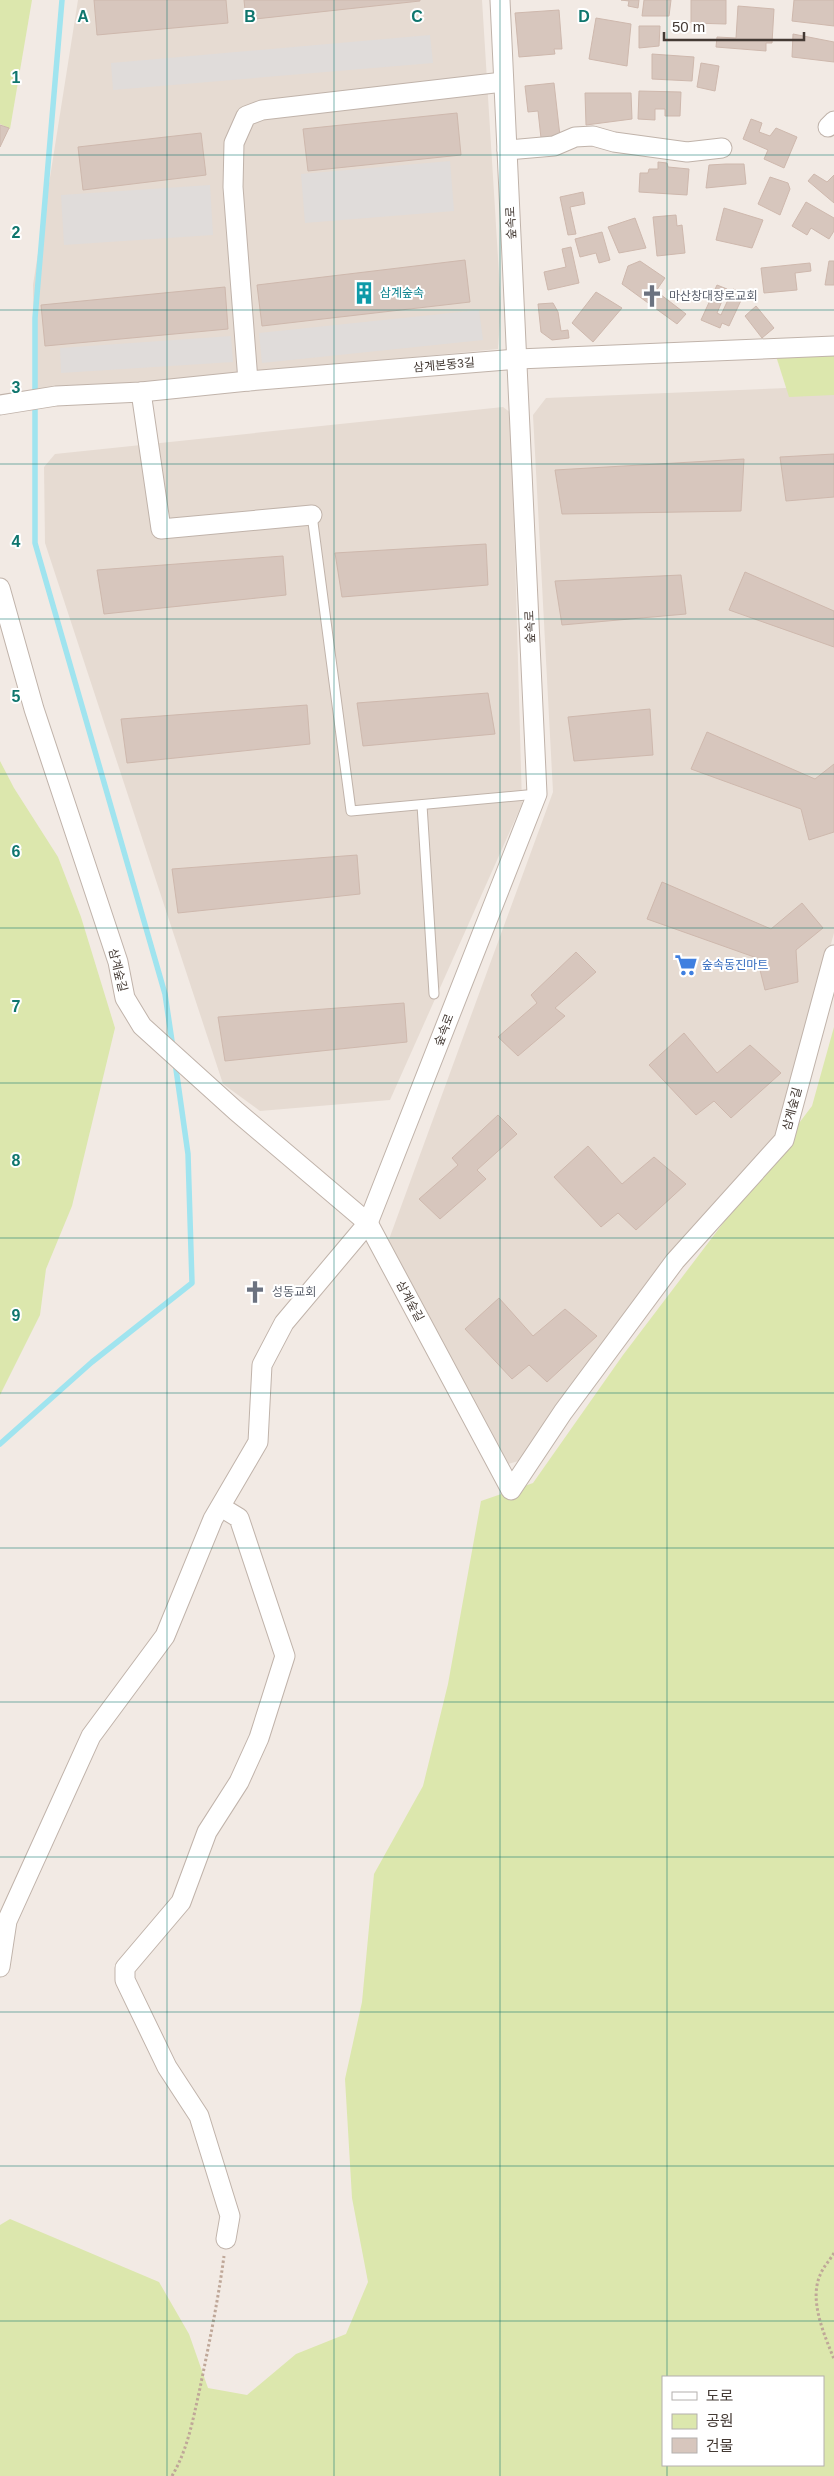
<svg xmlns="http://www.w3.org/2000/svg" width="834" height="2476" font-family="Helvetica,'Noto Sans KR',sans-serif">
<rect width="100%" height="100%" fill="#f2eae4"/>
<g fill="#e6dbd2">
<polygon points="78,0 482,0 501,306 498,349 40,393 35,387 33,285"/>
<polygon points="834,386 834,933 778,1136 522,1460 505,1465 384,1253 553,792 533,415 546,398"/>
<polygon points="503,407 511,413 522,804 390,1100 260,1111 223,1084 45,543 44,467 55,454"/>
</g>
<g fill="#dce7ad" fill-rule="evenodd">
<polygon points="0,0 32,0 10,129 0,124"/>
<polygon points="834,353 834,395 789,397 776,356"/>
<polygon points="0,761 14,788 58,857 81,917 115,1028 72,1206 46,1269 40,1315 0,1395"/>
<path d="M834 1027V2476H0V2225L10 2219 159 2282 189 2334 208 2388 247 2395 296 2354 346 2334 368 2282 352 2198 345 2079 362 2002 374 1874 423 1786 448 1684 481 1501 533 1483 623 1355 812 1106ZM663 2377H823V2465H663Z"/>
</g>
<g fill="#e0dcda">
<polygon points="430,35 433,63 113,90 111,63"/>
<polygon points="450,161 454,211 305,223 301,174"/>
<polygon points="210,185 213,235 64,245 61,195"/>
<polygon points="479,310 483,340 262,363 259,333"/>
<polygon points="231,336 233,362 61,373 60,348"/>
</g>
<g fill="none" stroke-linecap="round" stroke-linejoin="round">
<g stroke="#a0e4ef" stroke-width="5.5">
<polyline points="62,0 35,318 35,543 165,994 173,1048"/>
<polyline points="0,1444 92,1362 192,1283 188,1154 175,1062"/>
</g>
</g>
<g fill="#d7c6bd" stroke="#ceb8ad">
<polygon points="94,0 226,0 228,23 97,35"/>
<polygon points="244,0 420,0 420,1 246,20"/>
<polygon points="621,0 639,0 638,8 628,6 629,1"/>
<polygon points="644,0 671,0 669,16 642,16"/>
<polygon points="691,0 726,0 726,24 691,23"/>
<polygon points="794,0 834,0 834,26 792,21"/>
<polygon points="738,6 774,9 772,43 766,43 766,51 716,47 717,37 736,38"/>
<polygon points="559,10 562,49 554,49 555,54 519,57 515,13"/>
<polygon points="596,18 631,24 627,66 589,59"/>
<polygon points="639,26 660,26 659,46 639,48"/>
<polygon points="793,34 834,42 834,62 792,57"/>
<polygon points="652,54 694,57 692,81 652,79"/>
<polygon points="701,63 719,66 715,91 697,87"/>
<polygon points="554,83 560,136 541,138 538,111 528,112 525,86"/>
<polygon points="639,91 681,92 680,116 665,116 665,109 655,109 655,120 638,119"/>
<polygon points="585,93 631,93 632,119 586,125"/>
<polygon points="457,113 461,155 308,171 303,129"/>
<polygon points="751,119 762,123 759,132 770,136 776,128 797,137 784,168 764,159 768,150 743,139"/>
<polygon points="0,125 9,128 0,147"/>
<polygon points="201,133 206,175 83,190 78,147"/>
<polygon points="658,162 667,163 668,167 689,169 687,195 639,192 640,173 648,173 649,169 658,169"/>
<polygon points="726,164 744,164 746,184 706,188 709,165"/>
<polygon points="814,174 827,182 834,175 834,203 808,181"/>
<polygon points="770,177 788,183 790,189 780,215 758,204"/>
<polygon points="583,192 585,204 570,207 576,234 568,235 560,197"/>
<polygon points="806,202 834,218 834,231 829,239 811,228 807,235 792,226"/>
<polygon points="724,208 763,220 752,248 716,240"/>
<polygon points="676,215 677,226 682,225 685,253 657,256 653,217"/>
<polygon points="635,218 646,248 619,253 608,227"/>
<polygon points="602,232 610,260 599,263 596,253 580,257 575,239"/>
<polygon points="571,247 579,283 548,290 544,272 566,267 562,249"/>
<polygon points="465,260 470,302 262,326 257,285"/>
<polygon points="640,261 665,278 656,291 686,314 677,324 622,284 628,266"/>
<polygon points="829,261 834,261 834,285 825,285"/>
<polygon points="810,263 811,271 795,273 797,290 764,293 761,268"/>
<polygon points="717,285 727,289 717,313 721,315 733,289 744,294 729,326 722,323 720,328 701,320"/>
<polygon points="225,287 228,329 45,346 41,305"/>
<polygon points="596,292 622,308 593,342 572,323"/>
<polygon points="553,303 558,312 561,331 568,330 569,338 552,340 541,332 538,304"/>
<polygon points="756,306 774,328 762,338 745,316"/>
<polygon points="834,454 834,497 786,501 780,457"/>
<polygon points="744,459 741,511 562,514 555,470"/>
<polygon points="486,544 488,585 342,597 335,553"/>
<polygon points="283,556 286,595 104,614 97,570"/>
<polygon points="745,572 834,611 834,647 729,610"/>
<polygon points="681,575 686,614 562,625 555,581"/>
<polygon points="488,693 495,734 363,746 357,703"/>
<polygon points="307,705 310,744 127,763 121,719"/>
<polygon points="650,709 653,755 574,761 568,717"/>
<polygon points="707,732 815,779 834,764 834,832 809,840 801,809 691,769"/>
<polygon points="357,855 360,894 178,913 172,869"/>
<polygon points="662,882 771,929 802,903 823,928 796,950 798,982 765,990 757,958 647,919"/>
<polygon points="576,952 596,972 555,1008 565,1016 518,1056 498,1037 537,1003 531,995"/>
<polygon points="404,1003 407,1042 225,1061 218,1017"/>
<polygon points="684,1033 717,1073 750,1045 781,1073 731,1118 714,1101 696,1115 649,1065"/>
<polygon points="498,1115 517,1134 477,1170 486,1179 440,1219 419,1199 458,1165 452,1158"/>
<polygon points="588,1146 622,1184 654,1157 686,1184 636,1230 618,1213 601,1227 554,1177"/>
<polygon points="499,1298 533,1336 565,1309 597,1336 547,1382 529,1365 512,1379 465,1329"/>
</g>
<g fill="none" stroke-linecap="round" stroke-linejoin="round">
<defs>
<g id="lane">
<polyline points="312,515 351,811 537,794"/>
<polyline points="422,805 434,994"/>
</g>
<g id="street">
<polyline points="828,127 834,121"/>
<polyline points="507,150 554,146 575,137 593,136 614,142 687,152 722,148"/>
<polyline points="248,381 233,187 234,143 246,116 262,110 503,82"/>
<polyline points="141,392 161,529 312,515"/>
<polyline points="0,405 56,396 141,392 248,381 518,359 834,346"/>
<polyline points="0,588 34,709 118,962 125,998 142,1026 236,1111 368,1223 511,1490 563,1412 675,1261 784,1140 834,955"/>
<polyline points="221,1507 239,1518 285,1656 259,1738 239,1782 207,1832 181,1902 125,1968 125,1980 167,2067 199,2116 230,2216 226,2239"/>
<polyline points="0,1967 7,1921 91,1736 165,1636 213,1519 258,1442 262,1365 284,1323 368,1223 537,794 500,0"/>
</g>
</defs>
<use href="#lane" stroke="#c0b3aa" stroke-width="11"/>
<use href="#street" stroke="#c0b3aa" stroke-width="21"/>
<g stroke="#bfa798" stroke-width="3" stroke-dasharray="2.5 2.5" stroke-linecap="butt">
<path d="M834 2253C830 2260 824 2266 821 2273 808 2299 824 2334 834 2359"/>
<path d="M172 2476C188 2449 193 2419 200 2388 209 2344 218 2301 224 2256"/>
</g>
<use href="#lane" stroke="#fff" stroke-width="9"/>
<use href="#street" stroke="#fff" stroke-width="19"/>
</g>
<path fill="none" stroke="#0f766e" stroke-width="1" stroke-opacity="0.55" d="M167 0V2476M334 0V2476M500 0V2476M667 0V2377M0 155H834M0 310H834M0 464H834M0 619H834M0 774H834M0 928H834M0 1083H834M0 1238H834M0 1393H834M0 1548H834M0 1702H834M0 1857H834M0 2012H834M0 2166H834M0 2321H834M667 2465V2476"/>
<defs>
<symbol id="building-bare" viewBox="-9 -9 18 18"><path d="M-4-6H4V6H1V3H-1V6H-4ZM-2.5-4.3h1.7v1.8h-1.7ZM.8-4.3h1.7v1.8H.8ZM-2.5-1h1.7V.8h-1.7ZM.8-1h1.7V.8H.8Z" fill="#0f9aa8" stroke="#fff" stroke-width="2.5" paint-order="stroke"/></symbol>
<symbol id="church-bare" viewBox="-9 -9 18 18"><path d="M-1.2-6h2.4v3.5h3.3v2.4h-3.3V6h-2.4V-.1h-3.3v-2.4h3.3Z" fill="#6b7280" stroke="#fff" stroke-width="2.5" paint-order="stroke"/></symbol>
<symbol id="supermarket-bare" viewBox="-9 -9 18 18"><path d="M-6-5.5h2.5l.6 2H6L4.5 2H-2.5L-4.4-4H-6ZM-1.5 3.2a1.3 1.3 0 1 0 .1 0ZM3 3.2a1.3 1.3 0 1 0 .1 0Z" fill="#3f7fe0" stroke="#fff" stroke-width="2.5" paint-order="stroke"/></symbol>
</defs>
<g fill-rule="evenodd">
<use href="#building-bare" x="348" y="277" width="32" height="32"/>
<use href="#church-bare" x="636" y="280" width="32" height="32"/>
<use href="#supermarket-bare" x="670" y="949" width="32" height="32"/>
<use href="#church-bare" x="239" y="1276" width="32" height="32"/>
</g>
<g text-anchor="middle" stroke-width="4" stroke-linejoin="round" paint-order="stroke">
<g font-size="12" fill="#443a34" stroke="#fff">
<text transform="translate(511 223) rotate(-93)" y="4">숲속로</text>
<text transform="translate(444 365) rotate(-5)" y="4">삼계본동3길</text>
<text transform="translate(530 627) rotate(-92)" y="4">숲속로</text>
<text transform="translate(118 970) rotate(76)" y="4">삼계숲길</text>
<text transform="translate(444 1030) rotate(-69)" y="4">숲속로</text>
<text transform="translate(792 1109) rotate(-75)" y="4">삼계숲길</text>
<text transform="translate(410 1301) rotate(62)" y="4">삼계숲길</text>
</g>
<g font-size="12" fill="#0d838f" stroke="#fff" text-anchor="start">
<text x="380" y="297">삼계숲속</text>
</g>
<g font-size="12" fill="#5b616d" stroke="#fff" text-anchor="start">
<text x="669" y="300">마산창대장로교회</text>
<text x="272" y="1296">성동교회</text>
</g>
<g font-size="12" fill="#366cbe" stroke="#fff" text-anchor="start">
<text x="702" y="969">숲속동진마트</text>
</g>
</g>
<g font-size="16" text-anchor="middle" font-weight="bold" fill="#0f766e" stroke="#fff" stroke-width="4" stroke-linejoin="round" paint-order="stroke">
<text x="83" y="22">A</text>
<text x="250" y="22">B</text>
<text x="417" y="22">C</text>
<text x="584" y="22">D</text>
<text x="16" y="83">1</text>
<text x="16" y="238">2</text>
<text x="16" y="393">3</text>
<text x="16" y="547">4</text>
<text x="16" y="702">5</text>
<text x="16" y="857">6</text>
<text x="16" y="1012">7</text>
<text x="16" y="1166">8</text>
<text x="16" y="1321">9</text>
</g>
<rect x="662" y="2376" width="162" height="90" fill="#ffffff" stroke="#b4b0ae"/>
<rect x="672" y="2392" width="25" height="8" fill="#ffffff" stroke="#b4b0ae"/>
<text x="706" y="2401" font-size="15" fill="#443a34">도로</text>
<rect x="672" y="2414" width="25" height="15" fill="#dce7ad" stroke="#b4b0ae"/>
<text x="706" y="2426" font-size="15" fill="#443a34">공원</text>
<rect x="672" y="2438" width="25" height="15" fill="#d7c6bd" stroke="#b4b0ae"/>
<text x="706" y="2451" font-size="15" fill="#443a34">건물</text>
<path d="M664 32v8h140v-8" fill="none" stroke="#443a34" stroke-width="2.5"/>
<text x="672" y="32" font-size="15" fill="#443a34" stroke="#ffffff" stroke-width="4" paint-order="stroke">50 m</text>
</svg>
